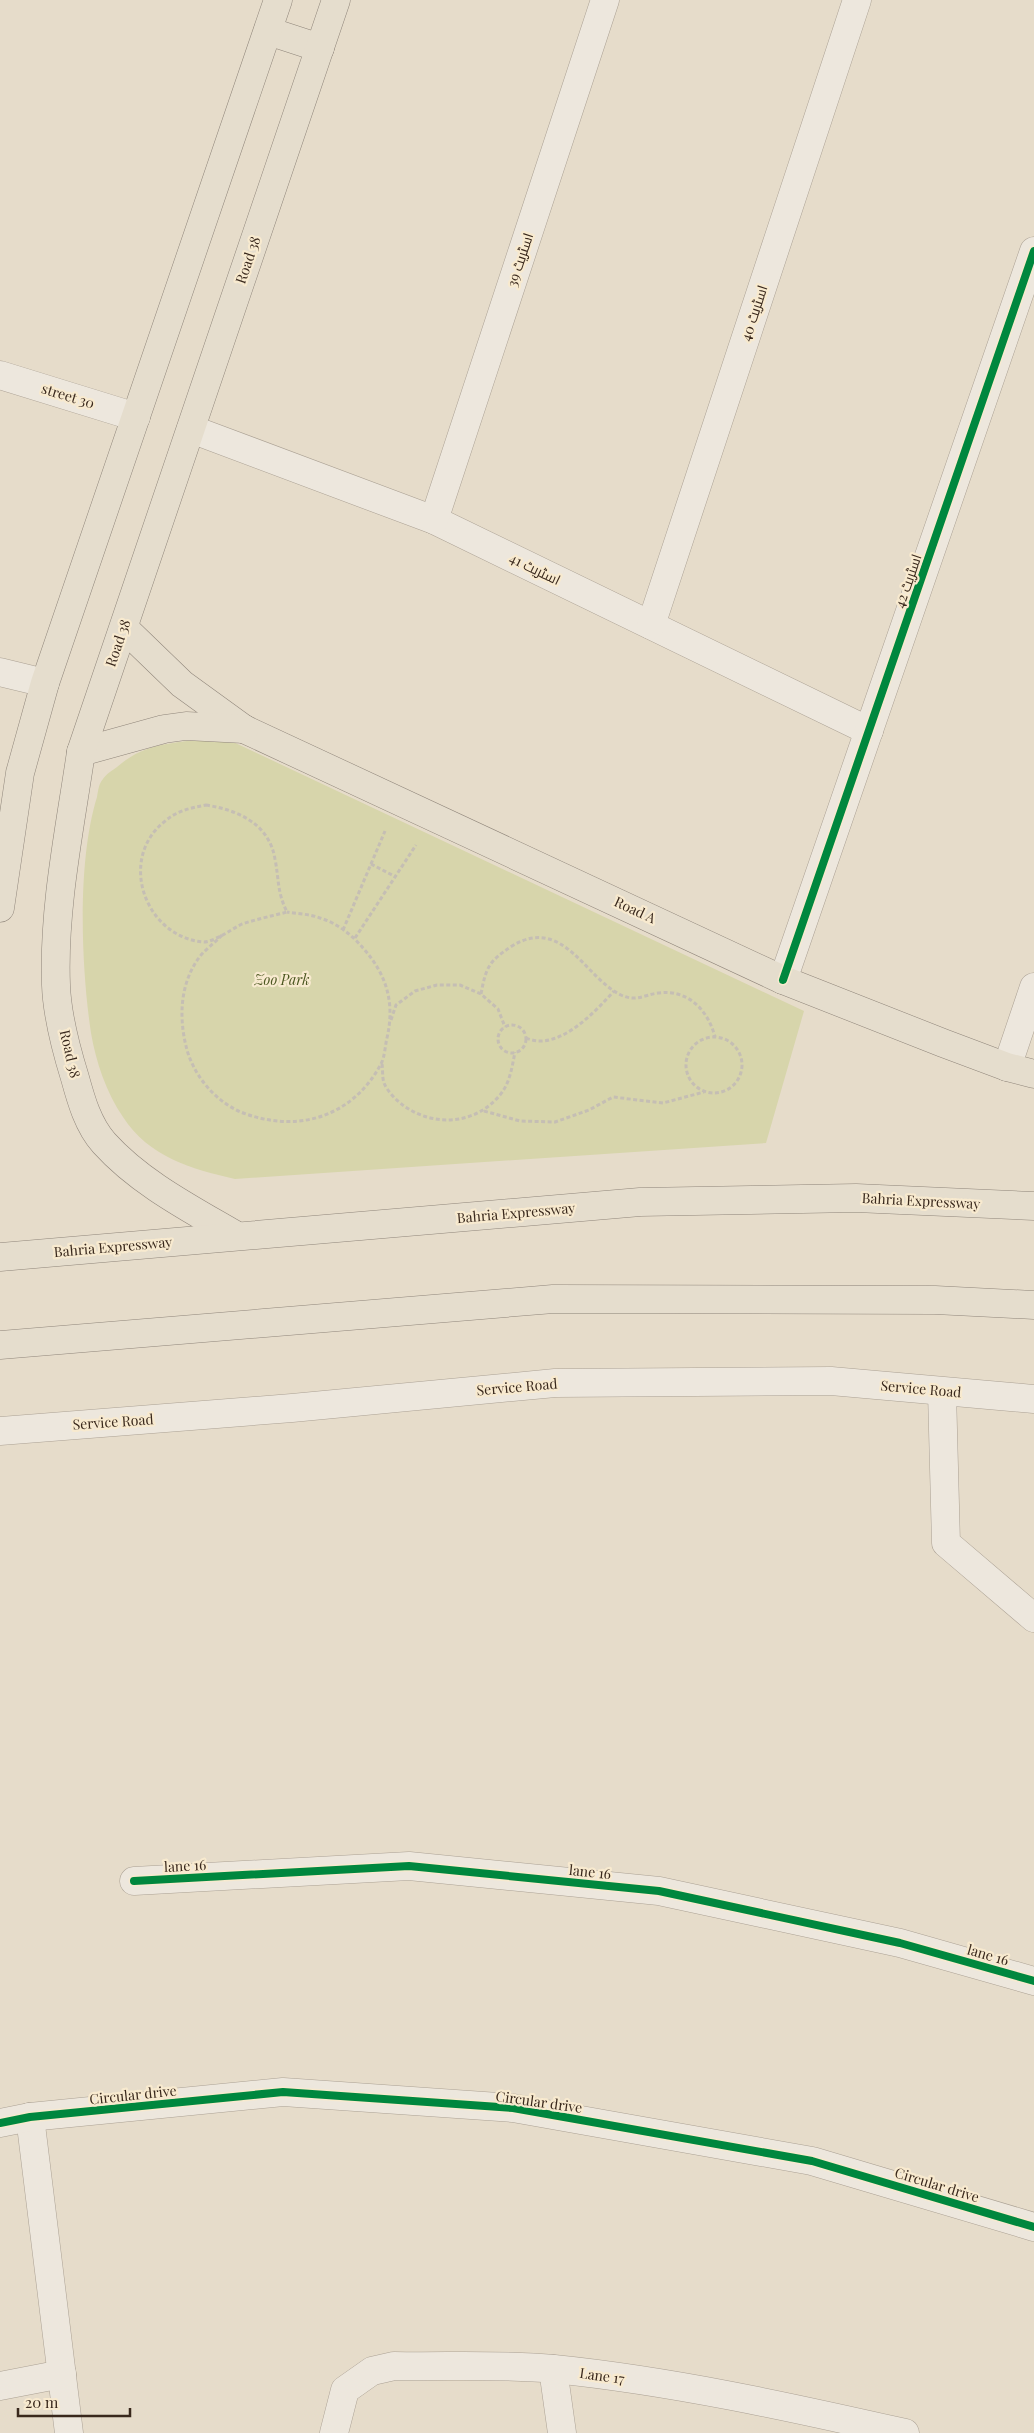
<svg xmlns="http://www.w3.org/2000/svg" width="1034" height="2433" font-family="'Playfair Display',Cairo,serif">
<rect width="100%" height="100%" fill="#e6dcca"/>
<path fill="#d7d5ab" d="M205 738 229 740 804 1011 766 1143 235 1179C191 1169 149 1157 123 1117 106 1092 96 1062 91 1033 81 966 77 861 97 797 98 791 99 783 103 779 106 774 113 770 117 767 146 742 169 745 205 738Z"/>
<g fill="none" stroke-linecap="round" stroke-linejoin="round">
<defs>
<g id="minor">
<polyline points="0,375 136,417"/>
<polyline points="191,429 434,520 869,731"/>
<polyline points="434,520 605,0"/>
<polyline points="651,625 857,0"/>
<polyline points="0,672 45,683"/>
<polyline points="783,980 1034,251"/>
<polyline points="1007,1067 1034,987"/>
<polyline points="942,1392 946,1543 1034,1618"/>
<polyline points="0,1431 292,1408 555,1383 831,1381 1034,1399"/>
<polyline points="134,1881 409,1866 659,1891 900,1943 1034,1981"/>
<polyline points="30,2117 69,2433"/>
<polyline points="0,2123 30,2117 283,2092 513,2108 812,2161 1034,2227"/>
<polyline points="553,2369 562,2433"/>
<polyline points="0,2386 62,2374"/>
<path d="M334 2433 345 2390 372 2371 394 2366C447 2367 501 2364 554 2369 672 2381 790 2407 905 2433"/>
</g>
<g id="major">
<polyline points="268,31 320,48"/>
<polyline points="124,628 182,684 244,729 783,980 943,1043 1007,1067 1034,1074"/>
<polyline points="81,752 164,729 186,726 244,729"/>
<polyline points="0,908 20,773 45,683 278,0"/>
<path d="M237 1236C191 1209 140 1183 104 1143 88 1125 81 1100 75 1078 66 1049 57 1015 56 985 53 908 70 828 81 752L336 0"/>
<polyline points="0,1257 640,1202 856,1198 1034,1206"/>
<polyline points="0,1345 553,1299 935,1300 1034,1305"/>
</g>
</defs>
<use href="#minor" stroke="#aba194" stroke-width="29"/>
<use href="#major" stroke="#90867b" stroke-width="29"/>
<g stroke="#c5beb4" stroke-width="3" stroke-dasharray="4 2.5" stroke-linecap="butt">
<path d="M206 805C237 810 269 823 275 859 279 879 277 892 287 912 272 916 257 919 242 924 234 928 227 933 219 937 214 939 209 942 204 942 146 938 117 860 164 822 176 811 190 808 206 805Z"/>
<polyline points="371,864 396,877"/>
<polyline points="343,930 385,831"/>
<path d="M222 935C215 943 204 950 198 959 180 985 179 1017 186 1046 193 1076 217 1104 246 1114 300 1133 353 1116 381 1064 385 1056 385 1046 387 1038 395 1003 387 975 363 948 352 935 337 923 320 918 310 914 298 914 287 912"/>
<polyline points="355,938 416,845"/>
<path d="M481 994C486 967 489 961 512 946 563 915 585 978 621 995 636 1002 644 995 658 993 688 989 708 1010 715 1037"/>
<polyline points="391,1020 396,1005 415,991 437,985 460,985 481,994 498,1009 505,1027"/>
<circle cx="512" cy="1039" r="14"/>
<circle cx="714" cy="1065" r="28"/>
<path d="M526 1038C558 1052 594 1013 614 991"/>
<path d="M382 1064C383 1070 382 1077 384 1083 387 1091 397 1101 404 1106 434 1127 475 1125 500 1095 510 1083 512 1067 515 1052"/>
<polyline points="484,1111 520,1121 555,1122 589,1110 613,1097 663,1103 704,1092"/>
</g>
<use href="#minor" stroke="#ede7dd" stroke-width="28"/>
<use href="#major" stroke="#e5ddcd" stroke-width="28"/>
<defs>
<g id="cycleway">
<polyline points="783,980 1034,251"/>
<polyline points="134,1881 409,1866 659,1891 900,1943 1034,1981"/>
<polyline points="0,2123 30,2117 283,2092 513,2108 812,2161 1034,2227"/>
</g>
</defs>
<use href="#cycleway" stroke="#f8eacf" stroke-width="11"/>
<use href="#cycleway" stroke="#00873e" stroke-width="8"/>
</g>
<g text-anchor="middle" stroke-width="4.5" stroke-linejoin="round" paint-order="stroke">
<g font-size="14" fill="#39281c" stroke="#f8eacf">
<text transform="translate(248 260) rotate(-71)" y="5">Road 38</text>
<text transform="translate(520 260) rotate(-72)" y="5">اسٹریٹ 39</text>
<text transform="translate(754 313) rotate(-72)" y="5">اسٹریٹ 40</text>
<text transform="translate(68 396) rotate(17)" y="5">street 30</text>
<text transform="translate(535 569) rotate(26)" y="5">اسٹریٹ 41</text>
<text transform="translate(908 581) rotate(-71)" y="5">اسٹریٹ 42</text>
<text transform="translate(118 643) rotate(-71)" y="5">Road 38</text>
<text transform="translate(635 910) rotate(25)" y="5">Road A</text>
<text transform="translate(70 1054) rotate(77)" y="5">Road 38</text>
<text transform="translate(921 1201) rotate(3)" y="5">Bahria Expressway</text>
<text transform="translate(516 1213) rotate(-5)" y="5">Bahria Expressway</text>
<text transform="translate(113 1247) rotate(-5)" y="5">Bahria Expressway</text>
<text transform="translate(517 1387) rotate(-5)" y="5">Service Road</text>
<text transform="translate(921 1389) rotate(5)" y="5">Service Road</text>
<text transform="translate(113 1422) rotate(-4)" y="5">Service Road</text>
<text transform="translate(185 1866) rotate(-3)" y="5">lane 16</text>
<text transform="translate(590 1872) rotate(6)" y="5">lane 16</text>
<text transform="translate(988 1955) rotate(16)" y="5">lane 16</text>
<text transform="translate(133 2095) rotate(-6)" y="5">Circular drive</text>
<text transform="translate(539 2102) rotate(8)" y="5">Circular drive</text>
<text transform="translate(937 2185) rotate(17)" y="5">Circular drive</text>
<text transform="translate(602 2376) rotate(8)" y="5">Lane 17</text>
</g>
<g font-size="14" font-style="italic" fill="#4c5721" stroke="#f8eacf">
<text x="282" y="985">Zoo Park</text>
</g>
</g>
<path d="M18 2408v8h112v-8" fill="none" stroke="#39281c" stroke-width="2.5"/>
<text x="25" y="2408" font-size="15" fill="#39281c" stroke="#f8eacf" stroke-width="4" paint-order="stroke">20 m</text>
</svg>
